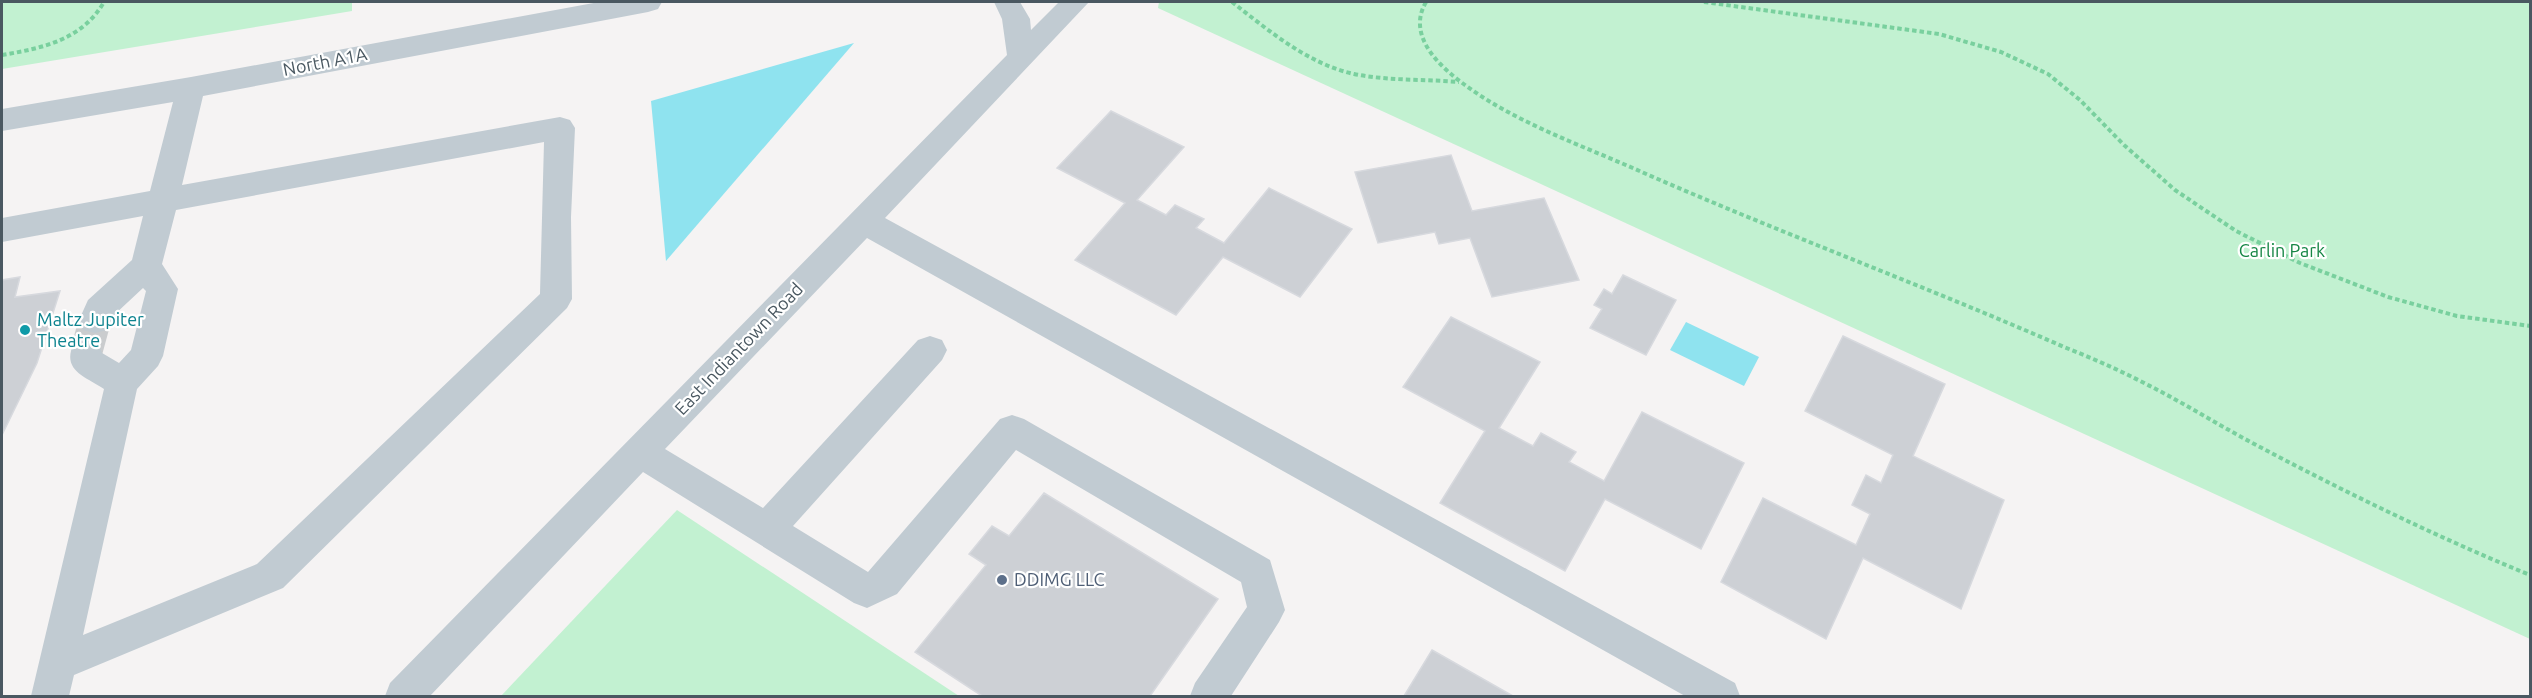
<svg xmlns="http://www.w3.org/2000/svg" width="2532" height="698" font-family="Ubuntu,sans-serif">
<rect width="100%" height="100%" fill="#f5f3f3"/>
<g fill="#c2f1d1">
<polygon points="2,2 352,2 352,11 2,69"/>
<polygon points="1159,2 2530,2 2530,639 1158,8"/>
<polygon points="677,510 959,696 501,696"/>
</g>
<g fill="#8fe3ef">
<polygon points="854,43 666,261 651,101"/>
<polygon points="1686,322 1759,357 1744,386 1670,350"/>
</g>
<g fill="#cdd0d5" stroke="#d7d9de" stroke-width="1.5">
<polygon points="1111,111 1184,147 1137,200 1166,215 1175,205 1204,219 1196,228 1224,243 1269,188 1352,229 1300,297 1223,257 1176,315 1075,260 1125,203 1057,168"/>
<polygon points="1451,155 1472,211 1544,198 1579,280 1492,297 1470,238 1439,244 1435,232 1378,243 1355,172"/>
<polygon points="1623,275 1676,300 1646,355 1590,328 1602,309 1594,305 1604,289 1612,294"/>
<polygon points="20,277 15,297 60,291 37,363 2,435 2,280"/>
<polygon points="1451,317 1540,362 1499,428 1533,446 1541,433 1576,452 1569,462 1604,481 1642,412 1744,463 1701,549 1605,499 1565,571 1440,503 1485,431 1403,387"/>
<polygon points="1843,336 1945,384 1913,456 2004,500 1961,609 1863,558 1826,639 1721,582 1763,498 1856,545 1870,514 1852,505 1866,475 1881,483 1893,455 1805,411"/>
<polygon points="1044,493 1218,599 1150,696 982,696 915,652 986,565 969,554 992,526 1009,536"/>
<polygon points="1432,650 1513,696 1404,696"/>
</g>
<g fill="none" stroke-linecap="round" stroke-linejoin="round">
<polyline stroke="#caccce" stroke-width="32" stroke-dasharray="32 16" stroke-linecap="butt" points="86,353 95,320"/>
<g stroke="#79d09e" stroke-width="4" stroke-dasharray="4.5 3" stroke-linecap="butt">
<path d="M1232 2C1268 30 1308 64 1354 74 1388 81 1424 79 1459 82"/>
<path d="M1426 2C1406 36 1440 67 1465 85 1518 124 1584 146 1644 173 1783 234 1925 286 2064 347 2092 358 2119 370 2146 384 2184 403 2220 426 2258 446 2347 493 2437 537 2530 575"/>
<polyline points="1704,2 1939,34 2001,52 2048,74 2080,100 2124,145 2175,190 2236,231 2300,263 2388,297 2457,316 2530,326"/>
<path d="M2 55C43 48 82 40 104 2"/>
</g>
<g fill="#c1cbd2" fill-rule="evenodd">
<path d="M599 2H662L658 9 648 12 203 96 182 185 560 117 570 120 575 128 571 217 572 299 567 308 283 588 74 675 69 696H31L104 389C84 376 61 370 74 343L86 339 98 343 102 353 119 363 131 350 146 291 143 288 113 316 107 330 95 333 83 330 79 320 88 300 132 260 143 216 2 242V218L150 191 173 102 2 131V109L191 77ZM544 142 540 294 257 564 83 635 137 389 158 366 163 356 178 289 162 264 176 210Z"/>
<polygon points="994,2 1020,2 1030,19 1031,30 1059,2 1089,2 885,218 1735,683 1740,696 1685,696 867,238 665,449 763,508 918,340 930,336 942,340 947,350 942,360 793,526 868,572 1000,419 1012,415 1024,419 1270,560 1285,610 1279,622 1231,696 1190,696 1195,683 1247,607 1241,582 1016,450 897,594 867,608 854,603 643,472 430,696 385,696 390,683 1007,55 1002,19"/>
</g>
</g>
<circle fill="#0f9aa8" stroke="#fff" stroke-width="2" cx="25" cy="330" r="6"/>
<circle fill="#5c6f8a" stroke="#fff" stroke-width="2" cx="1002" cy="580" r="6"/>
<g text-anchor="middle" stroke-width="4.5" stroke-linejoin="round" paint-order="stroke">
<g font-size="18" fill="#4a5861" stroke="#fff">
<text transform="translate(325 62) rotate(-11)" y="6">North A1A</text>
<text transform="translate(739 349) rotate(-46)" y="6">East Indiantown Road</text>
</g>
<g font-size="18" fill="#168645" stroke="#fff">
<text x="2282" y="257">Carlin Park</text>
</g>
<g font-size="18" fill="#0d838f" stroke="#fff" text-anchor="start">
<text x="37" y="326">Maltz Jupiter<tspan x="37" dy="21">Theatre</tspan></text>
</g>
<g font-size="18" fill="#4e5e75" stroke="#fff" text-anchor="start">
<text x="1014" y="586">DDIMG LLC</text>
</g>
</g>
<rect width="2532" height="698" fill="none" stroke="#4a5861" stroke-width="6"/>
</svg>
